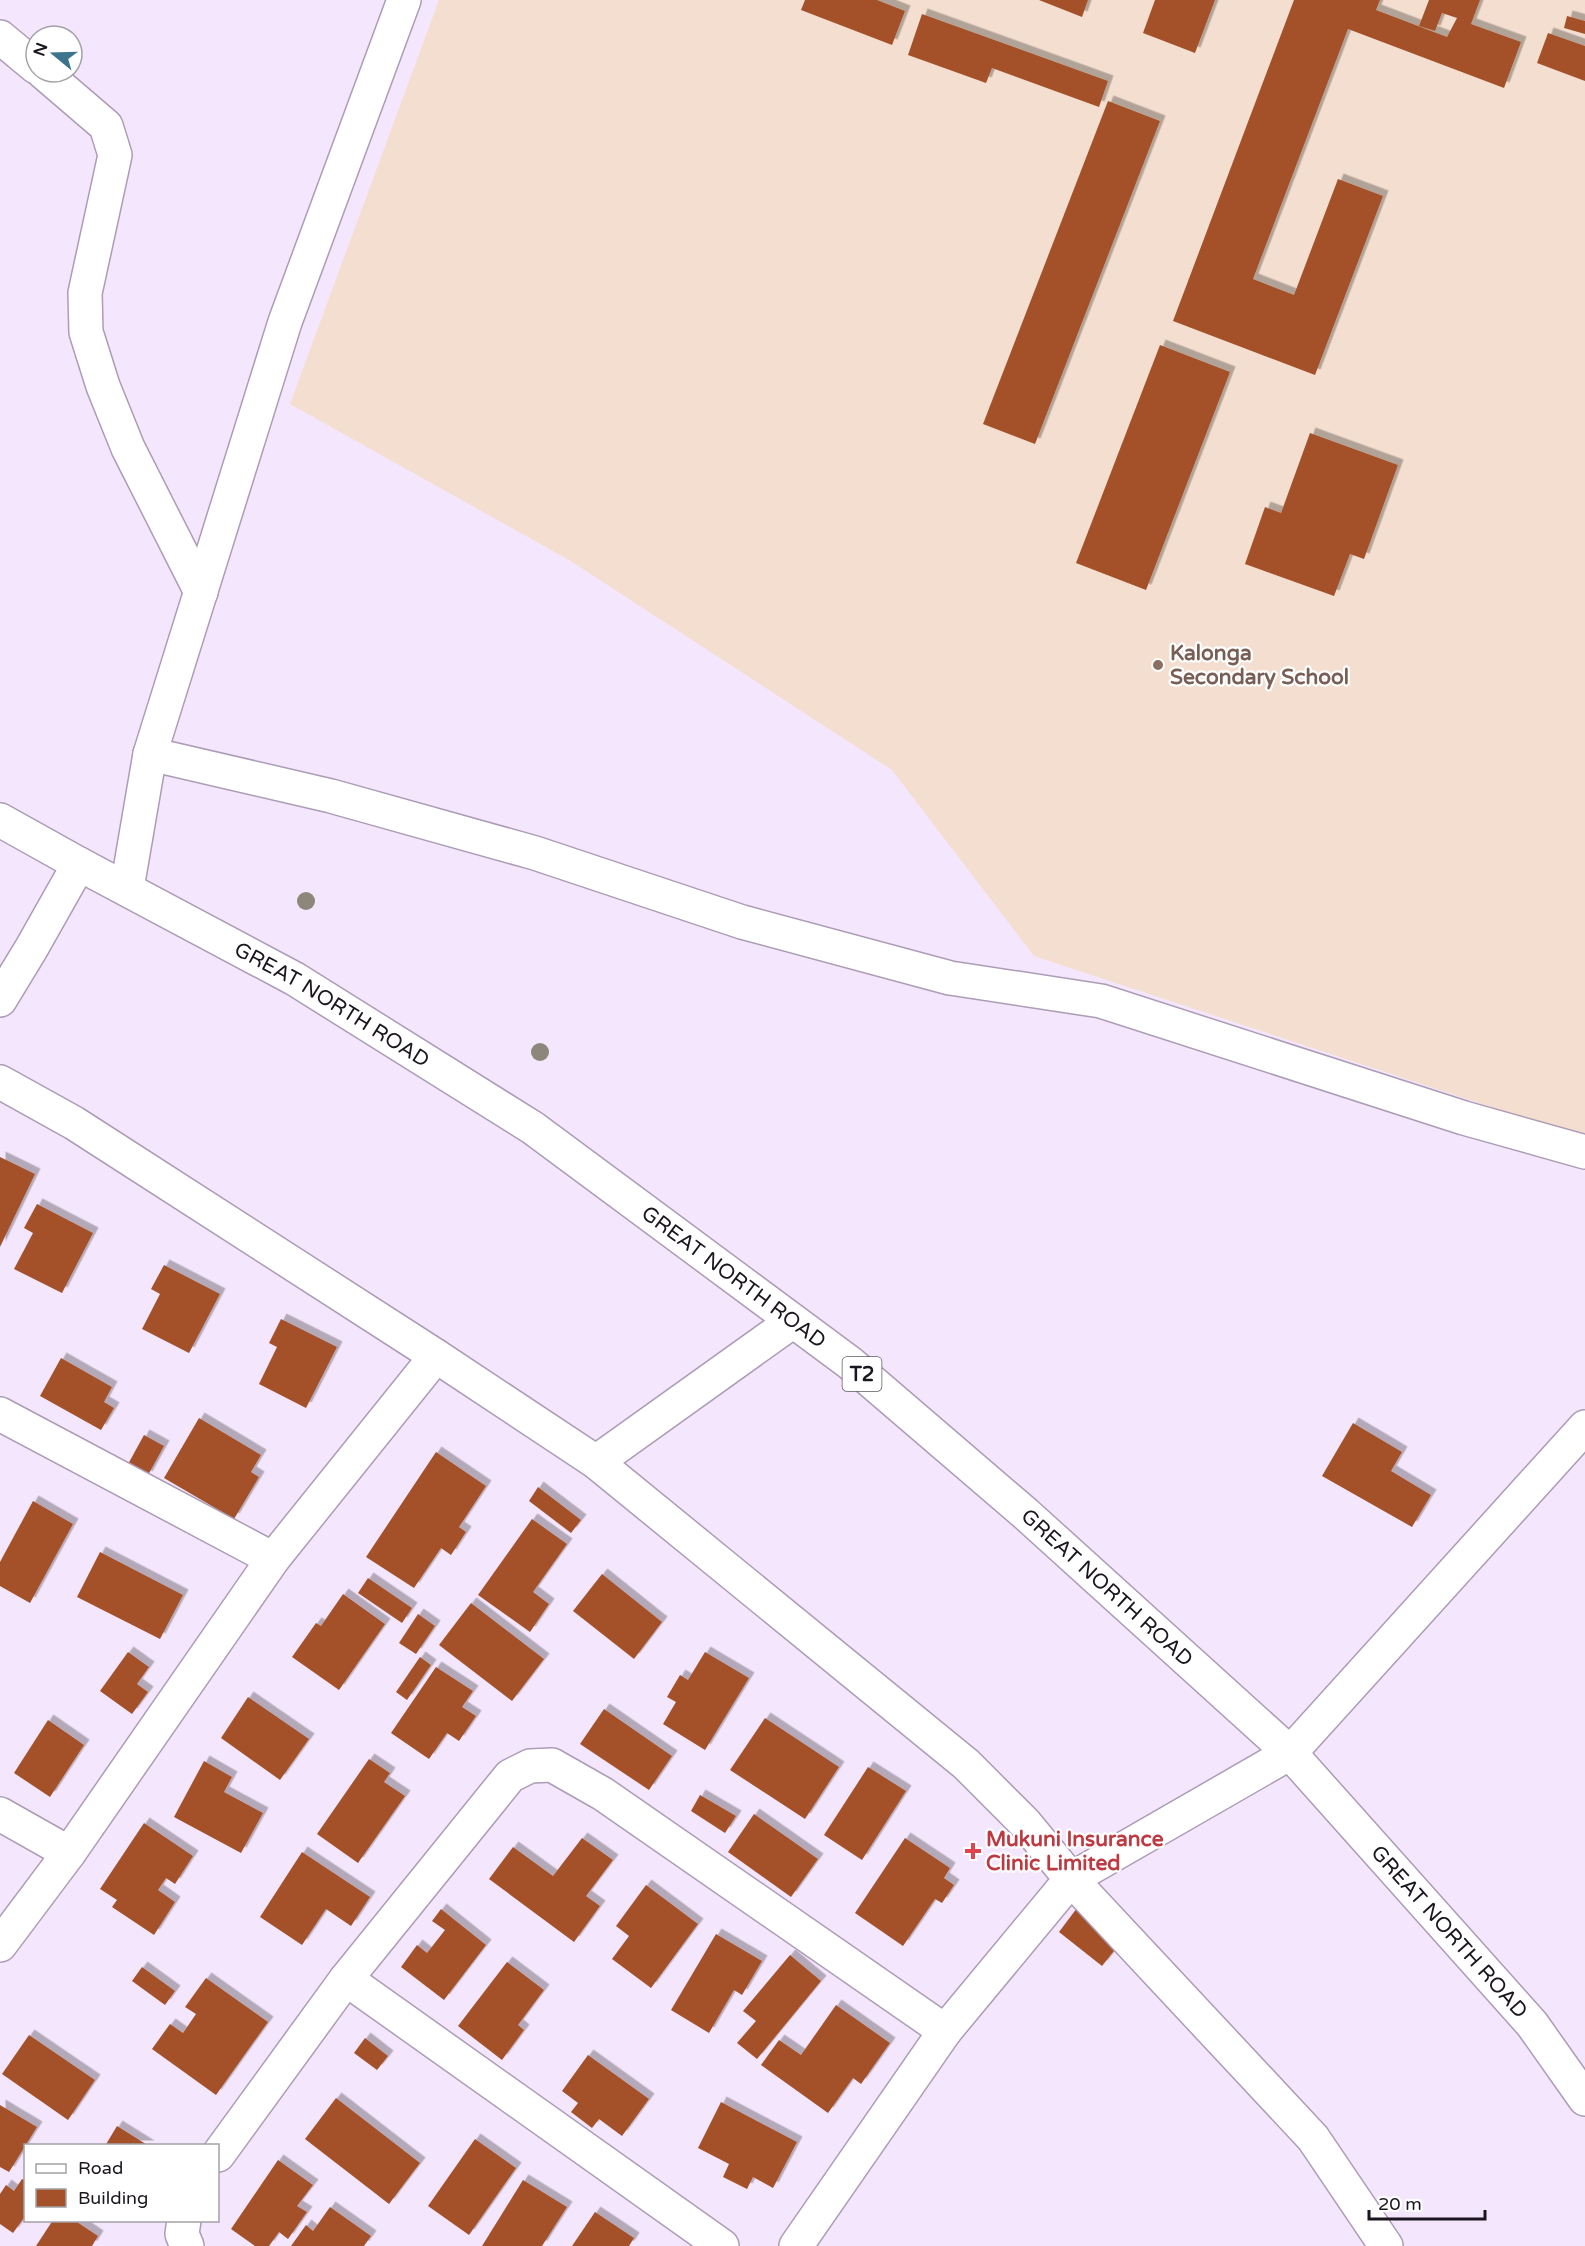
<svg xmlns="http://www.w3.org/2000/svg" width="1585" height="2246" font-family="'Varela Round',sans-serif">
<defs>
<filter id="shadow"><feDropShadow dx="5.5" dy="-5.5" stdDeviation="0" flood-color="#0004"/></filter>
</defs>
<rect width="100%" height="100%" fill="#f4e6fc"/>
<polygon fill="#f3ded0" points="439,0 1585,0 1585,1138 1034,956 892,770 569,560 290,404"/>
<g fill="#a4512a" filter="url(#shadow)">
<polygon points="805,0 877,0 905,11 892,45 801,10"/>
<polygon points="1039,0 1088,0 1082,17"/>
<polygon points="1155,0 1215,0 1195,53 1143,33"/>
<polygon points="1294,0 1380,0 1376,10 1447,37 1457,18 1442,13 1435,31 1419,26 1429,0 1480,0 1471,24 1521,42 1504,88 1348,29 1253,279 1294,295 1338,179 1383,196 1315,375 1173,321"/>
<polygon points="922,14 1108,81 1099,107 992,68 986,83 908,55"/>
<polygon points="1567,16 1585,21 1585,34 1564,28"/>
<polygon points="1548,33 1585,46 1585,81 1537,63"/>
<polygon points="1108,101 1160,121 1035,444 983,424"/>
<polygon points="1160,345 1230,372 1146,590 1076,563"/>
<polygon points="1310,433 1398,465 1364,559 1350,554 1334,596 1245,564 1265,507 1281,513"/>
<polygon points="0,1157 35,1174 0,1247"/>
<polygon points="37,1204 93,1233 62,1293 14,1269 33,1233 24,1228"/>
<polygon points="164,1265 220,1294 189,1353 142,1329 160,1294 151,1289"/>
<polygon points="281,1319 337,1347 306,1408 259,1384 277,1347 269,1343"/>
<polygon points="61,1358 112,1387 104,1402 114,1408 101,1430 40,1396"/>
<polygon points="199,1418 261,1455 251,1472 259,1477 234,1519 164,1478"/>
<polygon points="1353,1423 1402,1452 1391,1471 1431,1495 1412,1527 1322,1476"/>
<polygon points="144,1435 164,1446 147,1477 127,1466"/>
<polygon points="436,1452 486,1486 459,1527 466,1532 451,1555 441,1548 414,1588 366,1557"/>
<polygon points="538,1487 581,1520 571,1533 529,1501"/>
<polygon points="33,1501 73,1524 30,1603 0,1586 0,1562"/>
<polygon points="532,1519 567,1544 533,1592 549,1604 530,1632 478,1595"/>
<polygon points="100,1552 183,1595 160,1639 77,1597"/>
<polygon points="602,1574 662,1622 634,1659 573,1611"/>
<polygon points="368,1578 412,1608 402,1623 358,1593"/>
<polygon points="343,1594 385,1624 339,1690 292,1657 316,1623 321,1626"/>
<polygon points="471,1603 544,1659 512,1701 439,1645"/>
<polygon points="418,1614 435,1626 416,1654 399,1643"/>
<polygon points="128,1652 149,1667 137,1684 148,1692 132,1714 100,1691"/>
<polygon points="705,1652 749,1678 705,1750 663,1724 676,1702 667,1697 680,1675 688,1680"/>
<polygon points="420,1657 431,1665 407,1700 396,1692"/>
<polygon points="436,1667 473,1691 462,1707 476,1716 459,1741 447,1733 429,1759 391,1733"/>
<polygon points="248,1697 309,1739 280,1780 221,1738"/>
<polygon points="604,1709 672,1756 649,1790 580,1744"/>
<polygon points="765,1718 839,1767 805,1819 730,1770"/>
<polygon points="48,1720 84,1745 50,1797 14,1773"/>
<polygon points="369,1759 390,1773 384,1782 405,1796 358,1863 317,1834"/>
<polygon points="204,1761 232,1777 224,1792 263,1813 241,1853 174,1817"/>
<polygon points="868,1767 906,1791 862,1860 824,1835"/>
<polygon points="700,1795 736,1816 725,1833 691,1811"/>
<polygon points="754,1814 818,1859 791,1897 728,1852"/>
<polygon points="144,1823 193,1856 175,1884 166,1878 158,1890 175,1902 154,1935 112,1907 117,1900 100,1889"/>
<polygon points="582,1838 613,1860 586,1896 600,1906 574,1942 489,1879 513,1847 553,1876"/>
<polygon points="905,1838 950,1868 944,1878 954,1885 942,1903 935,1899 903,1946 855,1913"/>
<polygon points="302,1852 370,1897 351,1926 326,1909 302,1945 260,1917"/>
<polygon points="646,1885 698,1924 651,1988 612,1959 629,1936 616,1926"/>
<polygon points="1077,1908 1121,1942 1102,1966 1059,1932"/>
<polygon points="441,1909 486,1945 444,2000 401,1967 417,1945 427,1953 445,1930 432,1921"/>
<polygon points="716,1934 762,1961 742,1995 734,1990 709,2033 671,2010"/>
<polygon points="790,1955 821,1981 757,2059 737,2043 756,2021 743,2011"/>
<polygon points="507,1962 544,1990 518,2025 524,2030 502,2060 458,2026"/>
<polygon points="142,1967 175,1991 165,2005 132,1981"/>
<polygon points="206,1978 268,2022 216,2095 152,2049 170,2024 183,2033 196,2014 185,2007"/>
<polygon points="836,2005 890,2043 861,2084 853,2078 828,2113 761,2065 779,2040 801,2055"/>
<polygon points="29,2035 95,2080 68,2120 2,2074"/>
<polygon points="365,2038 388,2056 377,2070 354,2053"/>
<polygon points="588,2055 649,2099 622,2136 599,2119 592,2128 571,2112 578,2103 562,2091"/>
<polygon points="336,2098 420,2163 389,2204 305,2139"/>
<polygon points="721,2102 797,2142 773,2188 753,2177 747,2189 723,2177 729,2164 698,2148"/>
<polygon points="0,2105 37,2127 9,2172 0,2167"/>
<polygon points="117,2126 149,2146 105,2146"/>
<polygon points="475,2139 516,2168 469,2235 428,2206"/>
<polygon points="278,2160 313,2185 297,2206 307,2212 288,2239 279,2232 269,2246 255,2246 231,2229"/>
<polygon points="22,2179 26,2181 26,2215 13,2233 0,2224 0,2194 6,2185 14,2191"/>
<polygon points="523,2180 567,2207 542,2246 482,2246"/>
<polygon points="330,2207 371,2236 364,2246 291,2246 306,2225 313,2231"/>
<polygon points="595,2212 634,2238 629,2246 572,2246"/>
<polygon points="53,2220 74,2220 98,2236 92,2246 36,2246"/>
</g>
<g fill="none" stroke-linecap="round" stroke-linejoin="round">
<defs>
<g id="street">
<polyline points="0,37 36,67"/>
<polyline points="43,72 106,126 115,155 85,293 86,332 103,386 128,448 201,592"/>
<polyline points="150,754 331,796 535,853 742,922 950,978 1101,1001 1464,1118 1585,1152"/>
<polyline points="127,888 150,754 285,322 404,0"/>
<polyline points="0,1000 31,949 79,864"/>
<polyline points="0,1082 74,1123 436,1356 596,1462 966,1764 1025,1823 1071,1879 1313,2138 1386,2246"/>
<polyline points="0,1414 273,1559"/>
<polyline points="596,1462 793,1321"/>
<polyline points="0,1814 69,1853"/>
<polyline points="0,1945 69,1853 273,1559 436,1356"/>
<polyline points="346,1979 722,2246"/>
<polyline points="218,2155 346,1979 510,1776 530,1766 552,1765 603,1794 945,2031"/>
<polyline points="184,2220 182,2234 187,2246"/>
<polyline points="796,2246 945,2031 1071,1879 1290,1753 1585,1427"/>
</g>
<g id="highway">
<path id="s1" d="M0 820 79 864 295 979 533 1128 850 1363 1026 1514 1290 1753 1532 2024 1585 2099"/>
</g>
</defs>
<use href="#street" stroke="#ac9cb6" stroke-width="36"/>
<use href="#highway" stroke="#ac9cb6" stroke-width="36"/>
<use href="#street" stroke="#fff" stroke-width="33"/>
<use href="#highway" stroke="#fff" stroke-width="33"/>
</g>
<g fill="#8c877a">
<circle cx="306" cy="901" r="9"/>
<circle cx="540" cy="1052" r="9"/>
</g>
<circle fill="#8d6e63" stroke="#fff" stroke-width="2" cx="1158" cy="665" r="6"/>
<path fill="#e0444e" stroke="#fff" stroke-width="2" d="M970 1842h6v6h6v6h-6v6h-6v-6h-6v-6h6z"/>
<g text-anchor="middle" stroke-width="4.5" stroke-linejoin="round" paint-order="stroke">
<rect fill="#fff" stroke="#5f5b62" stroke-width="1.5" x="842.5" y="1357" width="39" height="34" rx="4.5"/>
<g font-size="20" font-weight="bold" fill="#1a151e">
<text x="862" y="1381">T2</text>
</g>
<g font-size="21" font-weight="bold" fill="#785e54" stroke="#fff" text-anchor="start">
<text x="1170" y="660">Kalonga<tspan x="1170" dy="24">Secondary School</tspan></text>
</g>
<g font-size="21" fill="#1a151e" stroke="#fff">
<text dy="7" stroke="none"><textPath href="#s1" startOffset="380">GREAT NORTH ROAD</textPath></text>
<text dy="7" stroke="none"><textPath href="#s1" startOffset="866">GREAT NORTH ROAD</textPath></text>
<text dy="7" stroke="none"><textPath href="#s1" startOffset="1352">GREAT NORTH ROAD</textPath></text>
<text dy="7" stroke="none"><textPath href="#s1" startOffset="1838">GREAT NORTH ROAD</textPath></text>
</g>
<g font-size="21" font-weight="bold" fill="#be3a42" stroke="#fff" text-anchor="start">
<text x="986" y="1846">Mukuni Insurance<tspan x="986" dy="24">Clinic Limited</tspan></text>
</g>
</g>
<rect x="24" y="2144" width="195" height="78" fill="#ffffff" stroke="#a3a1a5" stroke-width="1.5"/>
<rect x="36" y="2164" width="30" height="9" fill="#ffffff" stroke="#a3a1a5" stroke-width="1.5"/>
<text x="78" y="2174" font-size="18" fill="#1a151e">Road</text>
<rect x="36" y="2189" width="30" height="18" fill="#a4512a" stroke="#a3a1a5" stroke-width="1.5"/>
<text x="78" y="2204" font-size="18" fill="#1a151e">Building</text>
<g transform="translate(54 54) rotate(289)"><circle r="28" fill="#ffffff" stroke="#a3a1a5" stroke-width="1.5"/>
<path d="M0-4.5L10 22L0 15L-10 22Z" fill="#3c748e"/>
<text y="-9" font-size="16" font-weight="bold" text-anchor="middle" fill="#1a151e">N</text>
</g>
<path d="M1369 2210v9h116v-9" fill="none" stroke="#1a151e" stroke-width="3"/>
<text x="1378" y="2210" font-size="18" fill="#1a151e" stroke="#ffffff" stroke-width="4.5" paint-order="stroke">20 m</text>
</svg>
